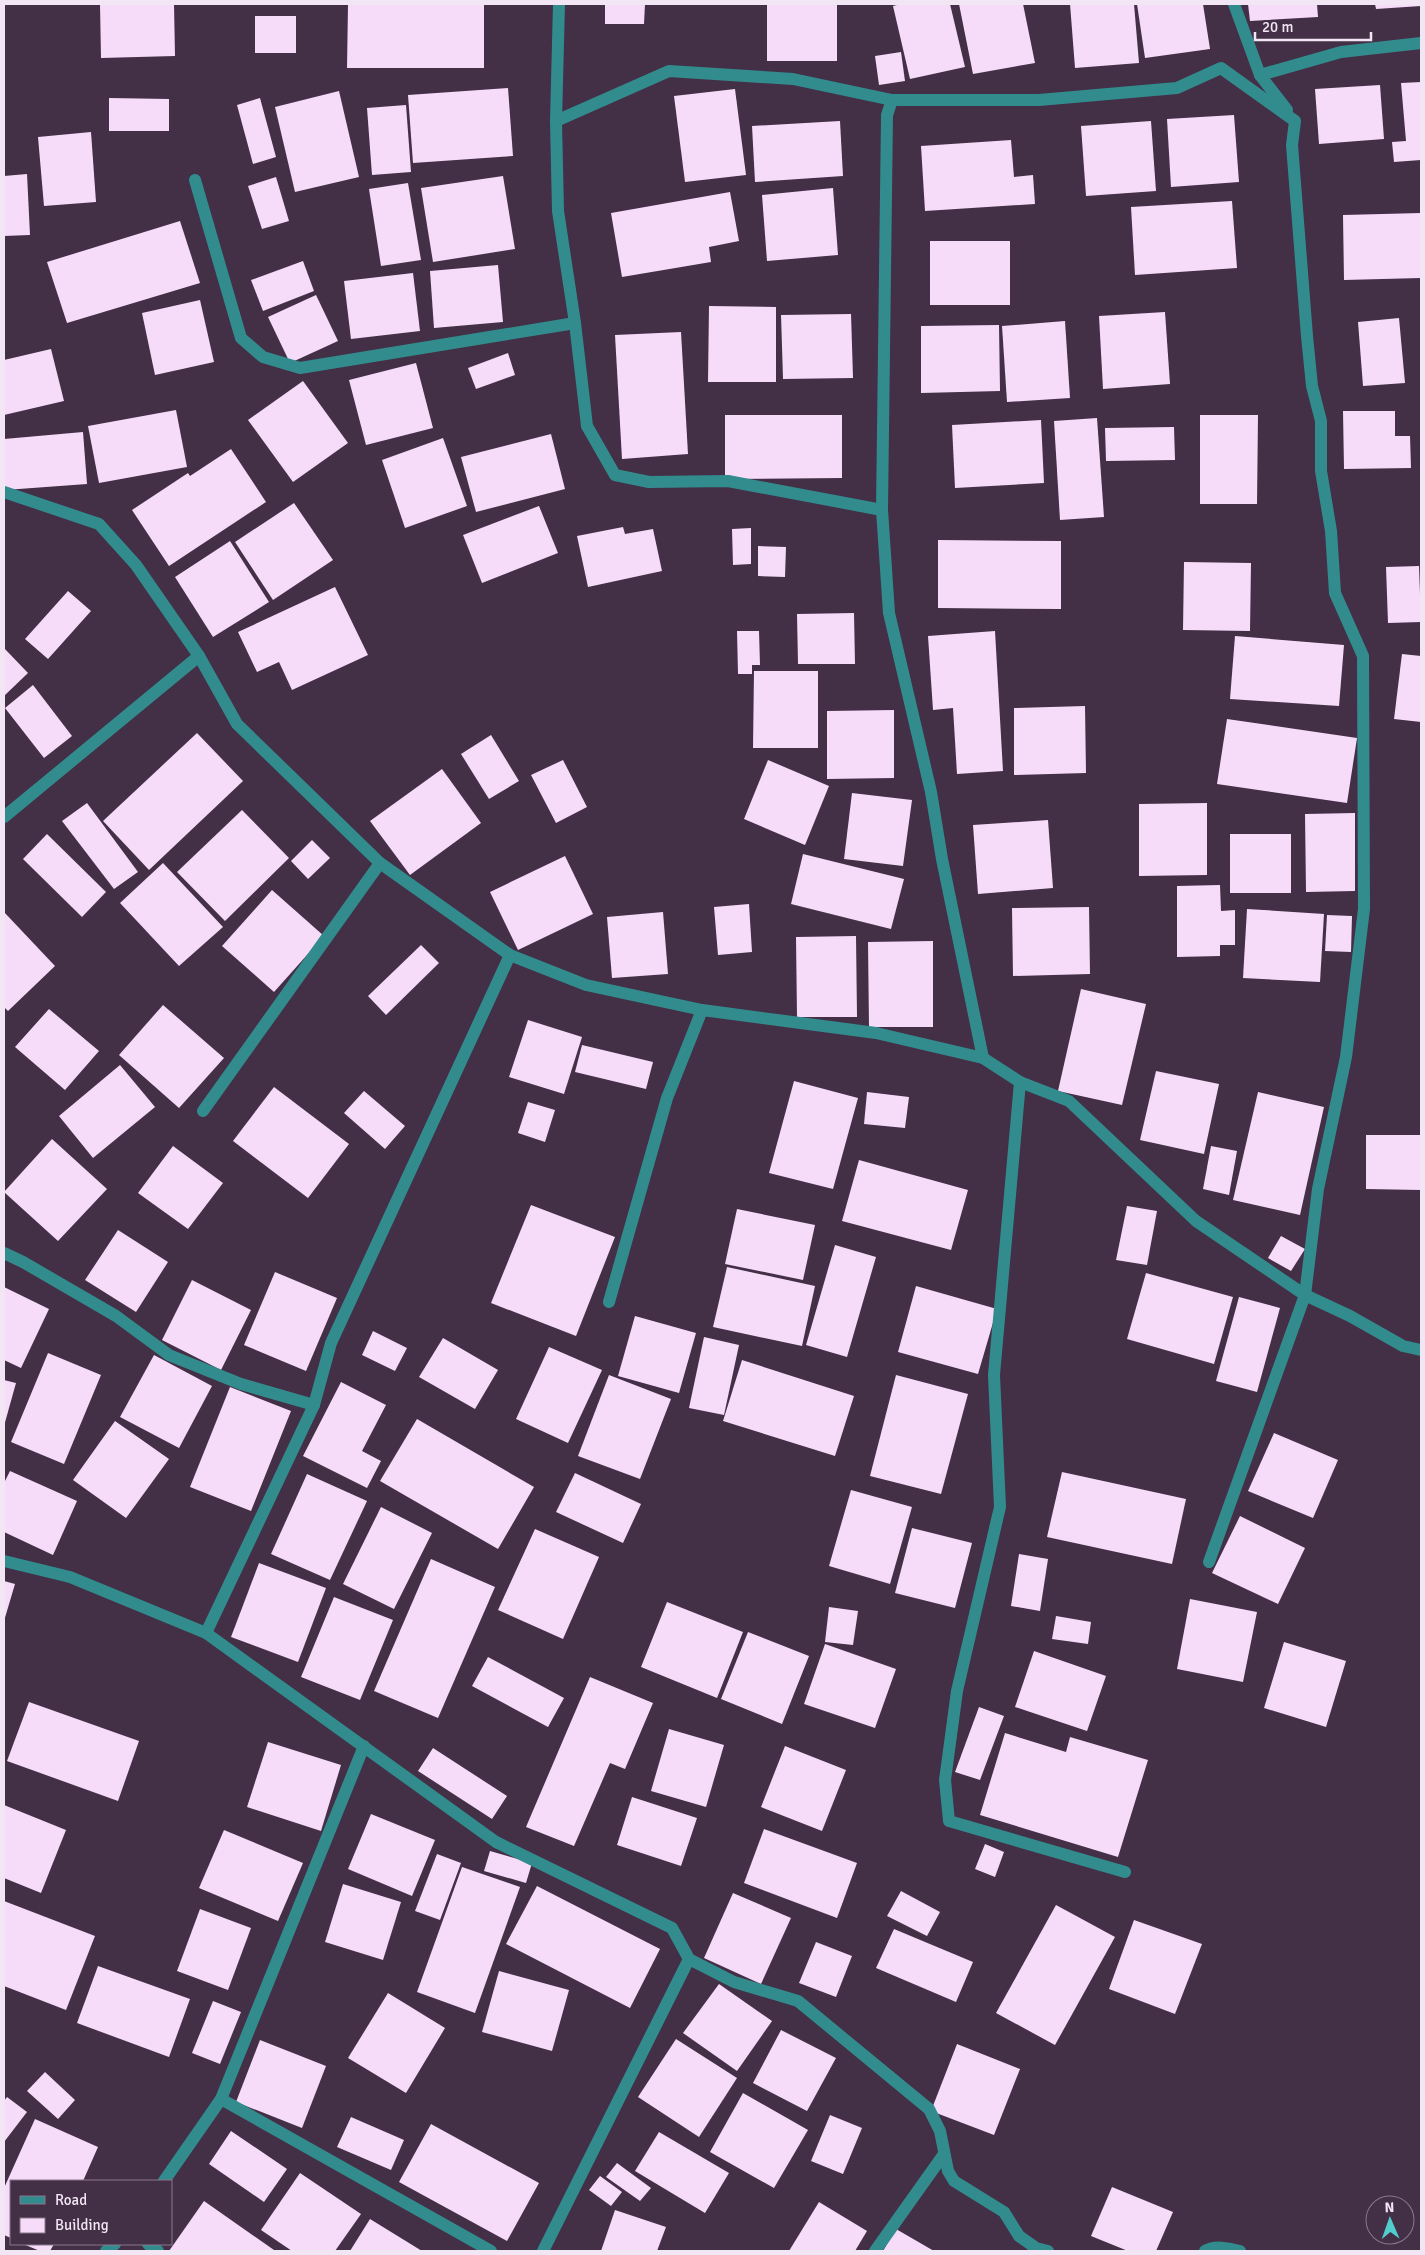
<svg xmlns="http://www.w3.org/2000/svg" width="1425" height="2255" font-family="Signika,sans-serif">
<rect width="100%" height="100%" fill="#432f46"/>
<g fill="#f7dcfa">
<polygon points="100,4 174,4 175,56 101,58"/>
<polygon points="348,4 484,4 484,68 347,68"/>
<polygon points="605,4 645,4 644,24 605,24"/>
<rect x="767" y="4" width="70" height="57"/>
<polygon points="901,4 950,4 965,67 910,79 893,6"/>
<polygon points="959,4 1023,4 1035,63 973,74"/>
<polygon points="1070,4 1134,4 1139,63 1075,68"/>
<polygon points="1137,4 1203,4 1210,49 1145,58"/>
<polygon points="1248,4 1317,4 1318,17 1250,21"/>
<polygon points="1375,4 1421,4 1421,6 1376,9"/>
<rect x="255" y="16" width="41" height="37"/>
<polygon points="901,52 905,81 879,85 875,56"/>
<polygon points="1421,82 1421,160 1394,162 1392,142 1406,141 1401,83"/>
<polygon points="1380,85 1384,139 1319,144 1315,89"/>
<polygon points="508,88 513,156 413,163 408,95"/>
<polygon points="735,89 746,175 685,182 674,96"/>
<polygon points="339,91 359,177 295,192 275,107"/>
<polygon points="109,98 169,99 169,131 109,131"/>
<polygon points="260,98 276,157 253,164 237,105"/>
<polygon points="406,105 411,172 372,175 367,108"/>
<polygon points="1234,115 1239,182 1171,187 1167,119"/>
<polygon points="840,121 843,176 755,182 752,126"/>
<polygon points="1151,121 1156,191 1086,196 1081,126"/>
<polygon points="91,132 96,202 44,206 38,137"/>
<polygon points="1011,140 1014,177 1033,175 1035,204 925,211 921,146"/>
<polygon points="27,174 30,235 4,236 4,176"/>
<polygon points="503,176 515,249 433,262 421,188"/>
<polygon points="276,177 289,221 262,229 248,186"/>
<polygon points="408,183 421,260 381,266 369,189"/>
<polygon points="833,188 838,255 767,261 762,195"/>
<polygon points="730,192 739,241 709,247 711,262 622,277 611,213"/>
<polygon points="1232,201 1237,268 1135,275 1131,207"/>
<polygon points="1421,213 1421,278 1344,280 1343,215"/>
<polygon points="180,221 200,283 67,323 47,262"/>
<rect x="930" y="241" width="80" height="64"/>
<polygon points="303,261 314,291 263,311 251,280"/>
<polygon points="498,265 503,322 434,328 430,271"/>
<polygon points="413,273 420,331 351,339 344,281"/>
<polygon points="316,295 338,341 290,363 268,317"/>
<polygon points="200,300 214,362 155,375 142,313"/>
<polygon points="709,306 776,307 776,382 708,382"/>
<polygon points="1165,312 1170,384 1103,389 1099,316"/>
<polygon points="851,314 853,378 783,379 781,315"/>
<polygon points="1399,318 1405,383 1363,386 1358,322"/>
<polygon points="1065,321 1070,398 1007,402 1002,326"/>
<polygon points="999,325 1000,391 921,393 921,326"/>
<polygon points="681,332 688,454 622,459 615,335"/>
<polygon points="51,349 64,401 4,415 4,360"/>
<polygon points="508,353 515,375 476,389 468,368"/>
<polygon points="416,363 433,428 366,445 349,380"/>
<polygon points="303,381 348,443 293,482 248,420"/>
<polygon points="176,410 187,467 99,483 88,426"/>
<polygon points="1343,411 1395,411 1395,436 1410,436 1411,468 1344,469"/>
<polygon points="725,415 842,415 842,478 725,479"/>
<polygon points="1200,415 1258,415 1257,504 1200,504"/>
<polygon points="1097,418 1104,517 1060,520 1054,421"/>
<polygon points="1041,420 1044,483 955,488 952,425"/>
<polygon points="1174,427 1175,460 1106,461 1105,428"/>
<polygon points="83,432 87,484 5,490 4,439"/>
<polygon points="551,434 565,489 476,512 461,457"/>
<polygon points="443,438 467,506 405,528 382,460"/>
<polygon points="231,449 266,502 169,566 132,510 188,473 190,476"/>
<polygon points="294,503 333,560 273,600 235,542"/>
<polygon points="539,506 558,553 482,583 463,535"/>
<polygon points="623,527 625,534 653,529 662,571 588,587 577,536"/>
<polygon points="751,528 751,564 733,565 732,529"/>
<polygon points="938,540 1061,541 1061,609 938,608"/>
<polygon points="230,541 269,602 213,637 175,577"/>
<polygon points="758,546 786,547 785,577 758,576"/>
<polygon points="1184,562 1251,563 1250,631 1183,630"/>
<polygon points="1419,566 1421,622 1388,623 1386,567"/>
<polygon points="335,587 368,655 292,690 279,662 257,672 238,632"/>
<polygon points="68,591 91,611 48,659 25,639"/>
<polygon points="854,613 855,664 798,664 797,614"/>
<polygon points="737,631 759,631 760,665 752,665 752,674 738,674"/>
<polygon points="995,631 1003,771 957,774 953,708 933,710 928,636"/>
<polygon points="1235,636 1344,645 1339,706 1230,699"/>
<polygon points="4,648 28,673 4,696"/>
<polygon points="1402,654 1421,656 1421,722 1394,719"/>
<polygon points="754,671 818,671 818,748 753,748"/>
<polygon points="33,685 72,736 44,758 5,708"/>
<polygon points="1085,706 1086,773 1014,775 1014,708"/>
<polygon points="894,710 894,778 827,779 827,711"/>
<polygon points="1227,719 1357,738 1347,803 1217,784"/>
<polygon points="197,733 243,781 149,870 103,821"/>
<polygon points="491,735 519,781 489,799 461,754"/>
<polygon points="563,760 587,807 556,823 531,775"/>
<polygon points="768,760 829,786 805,845 744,819"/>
<polygon points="442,769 481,823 410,875 370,821"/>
<polygon points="852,793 912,800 903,866 844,859"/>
<polygon points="87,803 138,872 114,889 62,821"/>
<polygon points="1207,803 1207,875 1139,876 1139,804"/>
<polygon points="242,810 289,858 225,921 177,872"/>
<polygon points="1355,813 1355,891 1306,892 1305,814"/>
<polygon points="1048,820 1053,888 978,894 973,825"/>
<polygon points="47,834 106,892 82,917 23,859"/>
<rect x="1230" y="834" width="61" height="59"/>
<polygon points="312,840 330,858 308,879 291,861"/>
<polygon points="803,854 904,879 891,929 791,904"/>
<polygon points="565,856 593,914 518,950 490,892"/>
<polygon points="163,863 223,927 179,966 120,903"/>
<polygon points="1220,885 1221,911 1235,910 1235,945 1220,945 1220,956 1177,957 1177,886"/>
<polygon points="272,890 324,936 274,992 222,946"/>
<polygon points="749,904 752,952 718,955 714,907"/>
<polygon points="1089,907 1090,974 1013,976 1012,908"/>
<polygon points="1247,909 1324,914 1320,982 1243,978"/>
<polygon points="4,912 55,966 8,1011 4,1007"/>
<polygon points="663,912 668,974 612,978 607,917"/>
<polygon points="1327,915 1352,916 1351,952 1325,951"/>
<polygon points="856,936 857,1017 797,1017 796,937"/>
<polygon points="933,941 933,1027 869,1027 868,942"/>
<polygon points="421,945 439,963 386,1015 368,996"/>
<polygon points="1081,989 1146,1004 1122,1105 1058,1091"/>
<polygon points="163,1005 224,1058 179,1108 119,1055"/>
<polygon points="49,1009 99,1051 65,1090 15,1047"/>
<polygon points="528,1020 582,1037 564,1094 509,1077"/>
<polygon points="582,1045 653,1062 646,1089 575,1072"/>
<polygon points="120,1065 155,1107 93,1158 59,1116"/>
<polygon points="1156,1071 1219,1084 1204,1154 1140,1140"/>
<polygon points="794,1081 858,1098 833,1189 769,1173"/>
<polygon points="274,1087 349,1144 308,1198 233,1141"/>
<polygon points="364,1091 405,1126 385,1149 344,1113"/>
<polygon points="867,1092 909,1097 905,1128 864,1124"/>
<polygon points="1258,1092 1324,1107 1300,1215 1233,1200"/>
<polygon points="528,1102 555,1110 545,1142 518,1133"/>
<polygon points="1366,1135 1421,1135 1421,1190 1366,1189"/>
<polygon points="52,1139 107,1189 58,1241 4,1192"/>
<polygon points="173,1146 223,1183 188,1229 138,1193"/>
<polygon points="1211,1146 1237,1151 1229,1195 1203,1189"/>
<polygon points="859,1160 968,1190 951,1250 842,1221"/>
<polygon points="531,1205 615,1237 576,1336 491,1303"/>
<polygon points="1127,1206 1157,1211 1147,1265 1116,1260"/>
<polygon points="737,1209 815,1225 803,1280 725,1264"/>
<polygon points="118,1230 168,1262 136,1312 85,1280"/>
<polygon points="1281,1236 1305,1249 1291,1271 1268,1258"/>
<polygon points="835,1245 876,1257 847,1357 806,1345"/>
<polygon points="727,1267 815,1286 802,1346 713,1327"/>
<polygon points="275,1272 337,1298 306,1371 244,1345"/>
<polygon points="1146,1273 1233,1297 1214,1364 1127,1339"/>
<polygon points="192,1280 251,1310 221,1370 162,1340"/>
<polygon points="916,1286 997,1309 978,1374 898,1352"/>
<polygon points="4,1287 49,1309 21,1368 4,1360"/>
<polygon points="1239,1297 1280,1308 1257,1392 1216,1381"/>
<polygon points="635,1316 696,1333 679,1393 618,1376"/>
<polygon points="373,1331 407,1348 395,1371 362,1355"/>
<polygon points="704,1337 739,1345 724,1415 689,1408"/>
<polygon points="443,1338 498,1370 475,1409 419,1377"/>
<polygon points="549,1347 602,1370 568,1443 516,1419"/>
<polygon points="48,1353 101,1375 64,1464 11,1442"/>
<polygon points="154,1355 212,1386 179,1448 120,1417"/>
<polygon points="742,1360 854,1396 835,1456 723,1421"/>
<polygon points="609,1375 671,1399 640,1479 578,1456"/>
<polygon points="896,1375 968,1394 941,1494 870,1476"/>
<polygon points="4,1380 16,1383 4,1426"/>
<polygon points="341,1382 386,1405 362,1451 381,1461 367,1488 303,1456"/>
<polygon points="230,1387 291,1411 251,1511 190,1487"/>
<polygon points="417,1419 534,1487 498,1549 380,1481"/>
<polygon points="115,1421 169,1459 126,1518 73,1480"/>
<polygon points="1274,1433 1338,1460 1313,1518 1248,1491"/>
<polygon points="10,1471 77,1501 53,1555 4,1532 4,1483"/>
<polygon points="1062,1472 1186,1499 1172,1564 1047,1537"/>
<polygon points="575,1473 641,1504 623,1543 556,1512"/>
<polygon points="307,1474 367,1501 330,1580 271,1554"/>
<polygon points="851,1490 912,1507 890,1584 829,1566"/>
<polygon points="381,1507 432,1533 394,1609 343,1584"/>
<polygon points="1240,1516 1305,1548 1278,1604 1212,1573"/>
<polygon points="912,1528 972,1543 955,1608 895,1593"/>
<polygon points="535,1529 599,1557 563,1639 498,1610"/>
<polygon points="1019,1554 1048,1559 1040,1611 1011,1606"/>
<polygon points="431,1559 495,1587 438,1718 374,1691"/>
<polygon points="259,1563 326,1588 298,1662 231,1637"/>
<polygon points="4,1581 15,1584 4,1621"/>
<polygon points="334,1597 393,1620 360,1700 301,1677"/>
<polygon points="1190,1599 1257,1612 1243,1682 1177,1669"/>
<polygon points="667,1602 743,1632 717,1698 641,1667"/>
<polygon points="829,1607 858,1611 853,1645 825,1642"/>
<polygon points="1056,1616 1091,1622 1088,1644 1052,1639"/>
<polygon points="748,1632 809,1656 782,1724 721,1699"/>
<polygon points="1284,1642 1346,1661 1326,1727 1264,1708"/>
<polygon points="825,1644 896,1669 875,1728 804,1704"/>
<polygon points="1034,1651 1106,1676 1087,1731 1015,1707"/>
<polygon points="488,1657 564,1698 548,1727 472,1686"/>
<polygon points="590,1677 653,1703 625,1769 610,1763 574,1846 526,1827"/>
<polygon points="29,1702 139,1741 118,1801 7,1761"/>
<polygon points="979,1707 1004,1716 980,1780 955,1772"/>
<polygon points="669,1729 724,1745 706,1807 651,1791"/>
<polygon points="1005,1733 1066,1752 1070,1737 1148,1760 1118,1857 980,1815"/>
<polygon points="268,1742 341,1765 321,1831 247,1807"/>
<polygon points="785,1746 846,1770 822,1831 761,1807"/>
<polygon points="433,1748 507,1796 492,1819 418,1771"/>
<polygon points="632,1797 697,1818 681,1866 617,1845"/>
<polygon points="4,1805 66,1830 41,1893 4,1878"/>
<polygon points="371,1814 435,1840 412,1896 348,1869"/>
<polygon points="764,1829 857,1863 837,1918 744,1883"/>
<polygon points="224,1830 303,1863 278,1921 199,1888"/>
<polygon points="985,1844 1004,1852 995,1877 975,1869"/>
<polygon points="490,1851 532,1863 526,1883 484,1871"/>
<polygon points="437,1854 461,1863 440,1920 415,1911"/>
<polygon points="462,1867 520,1887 475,2013 417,1992"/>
<polygon points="343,1884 401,1902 383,1960 325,1942"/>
<polygon points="537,1886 660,1949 630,2008 506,1944"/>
<polygon points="901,1891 940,1912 927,1936 887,1916"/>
<polygon points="733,1893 791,1918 761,1984 704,1958"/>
<polygon points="4,1901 95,1936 66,2010 4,1986"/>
<polygon points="1056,1905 1115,1937 1055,2045 996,2013"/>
<polygon points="200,1909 251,1928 228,1990 177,1971"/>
<polygon points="1134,1920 1202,1944 1175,2014 1109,1989"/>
<polygon points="894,1929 973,1962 956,2002 876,1968"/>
<polygon points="816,1942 852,1956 836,1997 799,1983"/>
<polygon points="98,1966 190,1999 169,2057 77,2023"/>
<polygon points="499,1971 569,1990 552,2051 482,2032"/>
<polygon points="719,1984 772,2021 737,2071 683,2033"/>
<polygon points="388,1993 445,2028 406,2093 348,2058"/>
<polygon points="213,2001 241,2012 220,2064 192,2053"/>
<polygon points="781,2030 836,2058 807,2111 753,2083"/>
<polygon points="676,2039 737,2078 699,2137 638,2097"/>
<polygon points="260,2040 326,2066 302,2128 236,2102"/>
<polygon points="957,2044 1020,2069 994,2135 931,2111"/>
<polygon points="45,2072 75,2100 58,2119 27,2091"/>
<polygon points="743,2093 808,2130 774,2188 710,2152"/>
<polygon points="7,2097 27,2112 4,2142 4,2101"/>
<polygon points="830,2115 862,2128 843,2174 811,2161"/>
<polygon points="351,2117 404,2140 391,2170 337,2147"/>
<polygon points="35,2119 98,2147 83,2181 11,2181 11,2238 4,2235 4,2188"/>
<polygon points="431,2124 539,2183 507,2241 399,2182"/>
<polygon points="231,2131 287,2169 264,2202 209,2164"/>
<polygon points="659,2132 729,2173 705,2213 635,2171"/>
<polygon points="617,2163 651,2188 640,2201 606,2177"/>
<polygon points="300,2173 361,2214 335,2251 292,2251 261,2230"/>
<polygon points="600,2176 622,2192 611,2206 589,2190"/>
<polygon points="1112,2187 1173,2212 1156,2251 1128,2251 1091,2236"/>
<polygon points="204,2201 274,2250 273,2251 169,2251"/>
<polygon points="819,2202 867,2231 855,2251 789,2251"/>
<polygon points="615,2210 666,2227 657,2251 601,2251"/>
<polygon points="370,2219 422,2251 350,2251"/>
<polygon points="896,2229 934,2251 883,2251"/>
<polygon points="23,2244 54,2244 50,2251 40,2251"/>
</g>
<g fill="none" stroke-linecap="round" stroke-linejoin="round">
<g stroke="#328c8e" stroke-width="12">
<polyline points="559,4 556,121 558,211 575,323 587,426 615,475 649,482 728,481 882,510"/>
<polyline points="1234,4 1260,75 1287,110"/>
<polyline points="1260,75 1341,52 1421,43"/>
<polyline points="892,100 887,115 882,510 889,613 931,792 942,859 983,1058"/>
<polyline points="556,121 669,71 793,79 892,100 1039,100 1177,88 1221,68 1295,121 1292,145 1307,336 1312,386 1321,421 1321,471 1331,531 1335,593 1363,656 1364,909 1346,1057 1318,1189 1305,1295 1209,1562"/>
<polyline points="195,180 241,338 263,357 300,368 575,323"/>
<polyline points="4,492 99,524 136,565 199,656 237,724 380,863 510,955 586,985 702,1010 876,1033 983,1058 1020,1082 1069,1101 1196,1221 1305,1295 1350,1316 1403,1346 1421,1350"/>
<polyline points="4,817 199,656"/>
<polyline points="1020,1082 994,1375 1000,1507 957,1691 945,1780 949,1821 1125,1872"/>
<polyline points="203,1111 380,863"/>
<polyline points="4,1253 23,1262 116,1316 169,1355 241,1384 314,1405"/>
<polyline points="609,1302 667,1098 702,1010"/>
<polyline points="4,1561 70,1577 206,1633 496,1842 672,1928 689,1959 734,1982 798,2001 929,2109 940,2131 948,2171 954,2181 1004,2212 1019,2236 1036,2248 1048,2251"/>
<polyline points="206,1633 314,1405 331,1343 510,955"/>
<polyline points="221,2099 491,2251"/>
<polyline points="164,2181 221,2099 364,1746"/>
<polyline points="148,2244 158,2251"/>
<polyline points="106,2251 115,2244"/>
<polyline points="543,2251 689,1959"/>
<polyline points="875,2251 944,2154"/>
<path d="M1205 2251C1215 2245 1228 2248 1240 2251"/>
</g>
</g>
<rect width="1425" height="2255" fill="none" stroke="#f2e5f4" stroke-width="10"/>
<rect x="10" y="2180" width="162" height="65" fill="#432f46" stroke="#89788c"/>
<rect x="20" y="2196" width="25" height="8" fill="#328c8e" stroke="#89788c"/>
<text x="55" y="2205" font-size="15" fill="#f2e5f4">Road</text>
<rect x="20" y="2218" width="25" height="15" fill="#f7dcfa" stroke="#89788c"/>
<text x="55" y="2230" font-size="15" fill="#f2e5f4">Building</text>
<g transform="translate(1390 2220) rotate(358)"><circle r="24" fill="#432f46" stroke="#89788c"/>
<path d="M0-4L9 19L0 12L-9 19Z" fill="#52cdce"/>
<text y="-8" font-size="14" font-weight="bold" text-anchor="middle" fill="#f2e5f4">N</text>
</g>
<path d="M1255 32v8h116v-8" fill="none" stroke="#f2e5f4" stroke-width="2.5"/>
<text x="1262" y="32" font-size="15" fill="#f2e5f4" stroke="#432f46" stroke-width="4" paint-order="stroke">20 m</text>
</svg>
